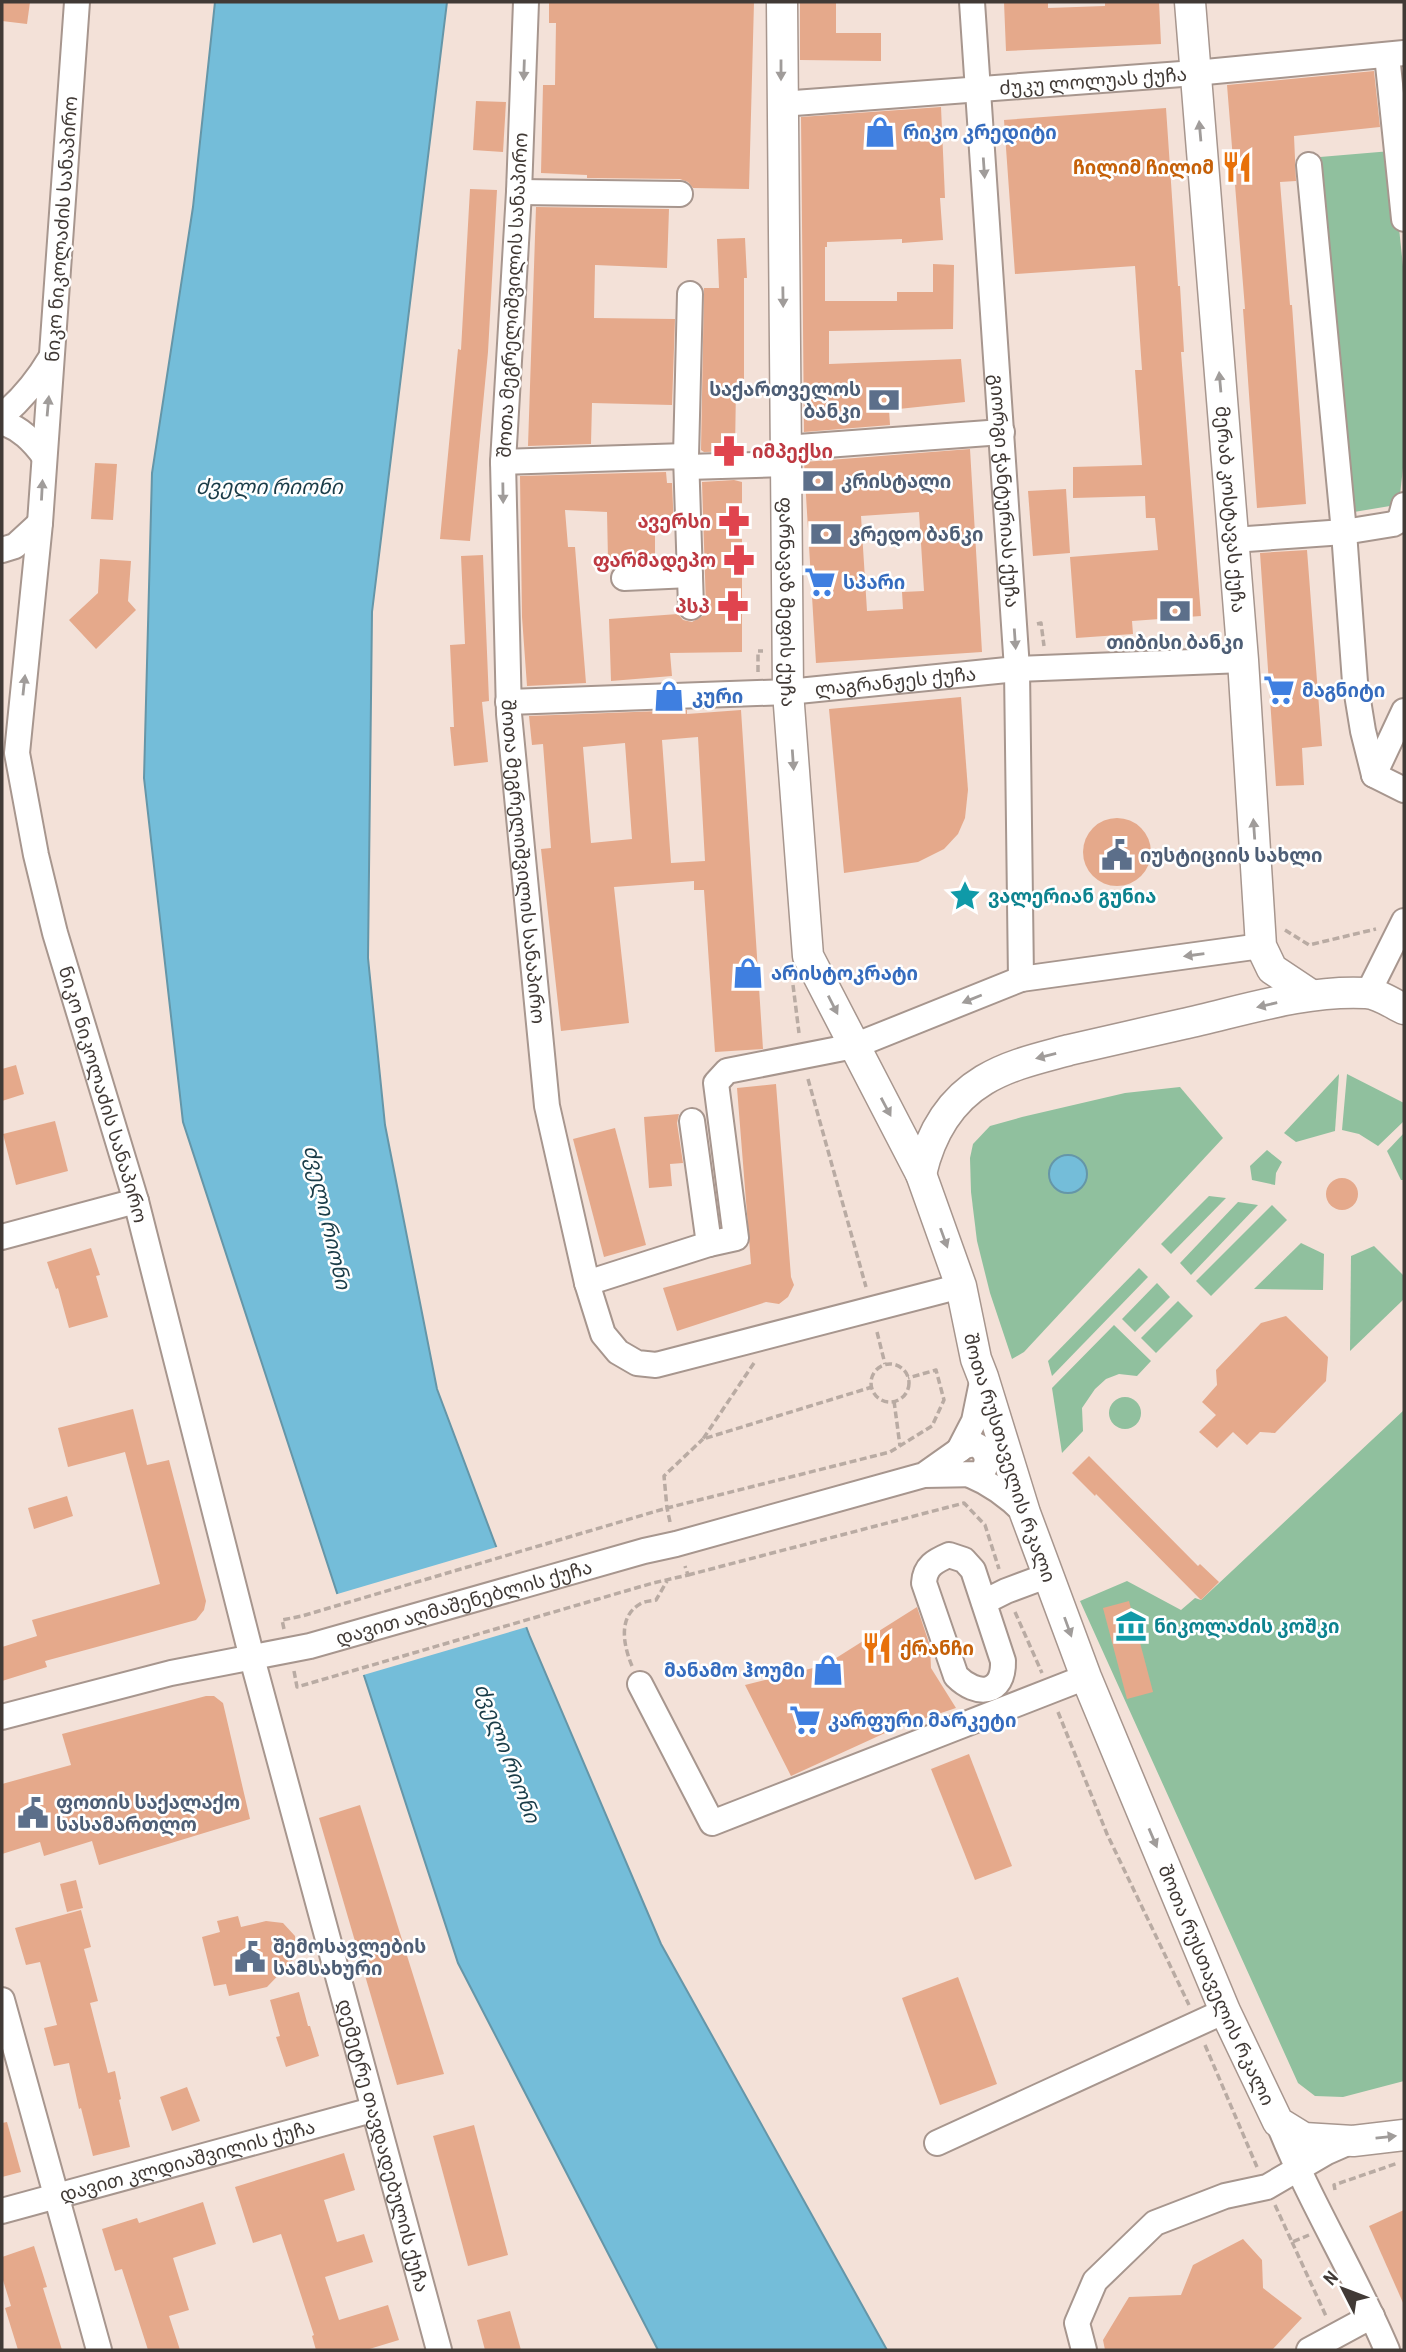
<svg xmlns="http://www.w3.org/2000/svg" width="1406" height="2352" font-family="'Archivo Narrow','Noto Sans Georgian',sans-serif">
<rect width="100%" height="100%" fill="#f3e1d8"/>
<g fill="#90c09e">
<polygon points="1391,151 1404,276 1404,459 1400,495 1397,502 1390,506 1348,513 1320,157"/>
<polygon points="1339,1074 1335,1131 1296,1142 1284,1133"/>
<polygon points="1347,1074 1404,1103 1404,1121 1378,1146 1359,1134 1342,1130"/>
<polygon points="1180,1087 1223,1138 1024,1352 1012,1359 990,1293 977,1241 971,1192 970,1158 973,1144 990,1126 1022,1117 1125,1093"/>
<polygon points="1404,1133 1404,1180 1401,1180 1387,1151"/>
<polygon points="1267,1150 1282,1162 1276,1173 1275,1185 1252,1180 1250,1166"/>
<polygon points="1209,1196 1226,1198 1171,1254 1161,1244"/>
<polygon points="1238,1202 1258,1205 1191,1275 1180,1263"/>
<polygon points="1272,1205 1287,1220 1211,1296 1196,1281"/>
<polygon points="1301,1243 1324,1254 1323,1290 1254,1289"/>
<polygon points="1374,1246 1404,1276 1404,1299 1350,1351 1351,1256"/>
<polygon points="1139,1268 1148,1277 1052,1376 1048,1361"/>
<polygon points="1157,1283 1170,1297 1135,1332 1122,1319"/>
<polygon points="1178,1301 1193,1316 1156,1353 1141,1338"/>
<polygon points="1114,1325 1151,1361 1137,1376 1119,1374 1106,1379 1095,1389 1082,1408 1083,1431 1062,1453 1052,1388"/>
<circle cx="1125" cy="1413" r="16"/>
<polygon points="1404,1410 1404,2081 1343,2097 1315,2096 1298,2083 1080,1601 1127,1581 1181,1610 1195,1598 1201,1600"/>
</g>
<g fill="#74bdd9" stroke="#6596a8" stroke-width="2">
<polygon points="215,2 447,2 372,612 368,958 385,1125 437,1389 530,1637 661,1944 887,2350 658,2350 458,1963 183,1122 144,778 152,473 193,207"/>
<circle cx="1068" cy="1174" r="19"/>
</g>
<polygon fill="#f3e1d8" points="500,1546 530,1626 360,1676 334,1595"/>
<g fill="#e5a98b" fill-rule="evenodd">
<polygon points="2,2 30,2 27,24 2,21"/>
<polygon points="549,2 754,2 749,189 693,188 688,182 680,179 587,178 587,175 541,173 543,85 555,85 556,23 549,23"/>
<polygon points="800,2 836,2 836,33 881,33 881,61 800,60"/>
<polygon points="1004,2 1048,2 1048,8 1105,6 1105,2 1159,2 1161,44 1006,51"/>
<polygon points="1374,71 1380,127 1294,136 1296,181 1280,182 1290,305 1292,305 1306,504 1257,508 1243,309 1245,309 1227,85"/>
<polygon points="476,101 506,102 503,152 473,150"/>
<polygon points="941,107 945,198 940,198 943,240 902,243 902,239 827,242 827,247 825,247 825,301 897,301 897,292 933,292 933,264 954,265 953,329 829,331 829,364 961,359 965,402 889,410 890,425 804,432 801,117"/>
<polygon points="1166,108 1178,286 1180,286 1184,352 1181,352 1201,616 1132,621 1133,634 1076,638 1070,557 1158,550 1155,518 1146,518 1145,496 1073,498 1073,467 1142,465 1135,370 1142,370 1135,266 1015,274 1004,120"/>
<polygon points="470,189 497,190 488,352 470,541 440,539 458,349 461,350"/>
<polygon points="536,207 669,209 667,268 595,265 594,318 675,319 672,405 592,403 591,444 528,446"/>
<polygon points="745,238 747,278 744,278 744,386 736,386 735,451 704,452 701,450 704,288 719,288 717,239"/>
<path d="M970 449 982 652 816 663 804 462ZM919 512 924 591 902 592 903 609 867 611 861 516Z"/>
<polygon points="95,463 117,464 113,520 91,519"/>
<polygon points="666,472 667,483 672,483 674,529 655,529 655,558 608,560 607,512 565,510 568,547 575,547 586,683 527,686 522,617 520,476"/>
<polygon points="734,480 742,482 742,652 670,653 672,676 611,681 609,619 678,614 683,620 692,622 704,615 706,607 702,482"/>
<polygon points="1066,489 1070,553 1033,556 1028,491"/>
<polygon points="1307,550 1322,746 1302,748 1304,785 1276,786 1260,553"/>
<polygon points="483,555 489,701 482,702 488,762 454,766 450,727 454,727 450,645 465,644 461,556"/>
<polygon points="100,559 131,561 128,601 136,610 96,649 69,620 98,593"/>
<polygon points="961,697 968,790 965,818 958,834 944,849 918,862 844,873 829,709"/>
<path d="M687 710V714L741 710 763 1049 715 1052 704 890H694V881L614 887 629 1023 561 1031 541 849 551 848 543 744 532 745 529 716ZM698 737 705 861 671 863 662 740ZM625 743 632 839 591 843 583 747Z"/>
<circle cx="1117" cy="852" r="34"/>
<polygon points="16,1065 24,1094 2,1101 2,1069"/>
<polygon points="776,1084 791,1277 794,1285 788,1297 779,1304 766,1302 677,1331 663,1288 751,1264 737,1088"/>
<polygon points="679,1114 677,1123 683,1163 670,1164 672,1186 649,1188 644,1117"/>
<polygon points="55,1121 68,1171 16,1185 3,1134"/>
<polygon points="615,1128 646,1245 604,1257 573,1139"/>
<circle cx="1342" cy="1194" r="16"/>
<polygon points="91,1248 100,1275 96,1276 108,1317 69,1328 58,1288 56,1289 47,1262"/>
<polygon points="1286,1316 1328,1357 1326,1381 1275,1433 1260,1432 1247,1445 1233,1432 1217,1448 1199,1432 1216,1415 1202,1402 1217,1385 1216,1370 1261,1323"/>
<polygon points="133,1409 147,1465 169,1460 206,1601 204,1610 196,1620 45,1661 47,1667 2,1681 2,1647 37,1636 32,1620 160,1584 125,1452 68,1467 58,1428"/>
<polygon points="1089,1456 1198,1566 1200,1564 1219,1582 1201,1600 1096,1494 1095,1496 1072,1473"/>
<polygon points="67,1496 73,1516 34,1529 28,1508"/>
<polygon points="1129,1601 1153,1692 1127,1699 1103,1608"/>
<polygon points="917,1607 930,1646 931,1668 956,1708 896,1728 791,1776 745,1685 825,1665"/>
<polygon points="206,1696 214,1696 223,1703 250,1819 99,1865 92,1841 44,1856 40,1842 2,1854 2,1784 71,1765 62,1734"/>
<polygon points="969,1754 1012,1866 975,1880 931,1769"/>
<polygon points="360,1805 444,2074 397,2085 319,1818"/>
<polygon points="76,1880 83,1908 67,1912 60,1884"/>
<polygon points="81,1910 91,1947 84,1949 98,2001 90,2003 108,2073 115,2071 121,2099 119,2100 130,2147 93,2156 81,2108 79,2109 69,2063 54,2066 44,2028 57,2025 40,1962 26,1965 15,1928"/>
<polygon points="238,1916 241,1927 266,1921 283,1923 295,1936 296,1953 292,1961 267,1987 229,1996 226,1984 214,1986 202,1937 220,1932 217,1921"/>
<polygon points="958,1977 997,2084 940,2105 902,1998"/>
<polygon points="299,1992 308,2026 310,2026 319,2056 286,2067 276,2037 280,2036 270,2000"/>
<polygon points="187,2087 200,2121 172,2131 160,2097"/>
<polygon points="7,2122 21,2172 2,2177 2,2123"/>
<polygon points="474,2125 508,2255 468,2266 433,2136"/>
<polygon points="344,2153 355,2190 324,2200 337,2242 364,2234 373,2262 325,2277 339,2320 388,2305 399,2340 366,2350 316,2350 312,2336 314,2335 281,2234 253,2243 235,2187"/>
<polygon points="203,2202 216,2244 173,2258 189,2310 169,2316 180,2350 148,2350 122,2269 115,2271 102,2229 137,2218 139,2223"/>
<polygon points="1404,2210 1404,2305 1369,2226"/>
<polygon points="1243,2239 1262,2260 1263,2288 1302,2318 1272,2350 1105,2350 1103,2340 1129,2297 1181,2295 1193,2265"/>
<polygon points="34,2246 47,2287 43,2288 62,2350 18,2350 5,2308 11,2306 2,2277 2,2257"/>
<polygon points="510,2311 521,2350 485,2350 477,2320"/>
</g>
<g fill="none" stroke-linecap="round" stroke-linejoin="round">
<defs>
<g id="minor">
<path id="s1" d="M77 2 40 523 17 753 36 855 55 933 136 1201 252 1658 439 2350"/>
<path id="s2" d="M526 2 519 192 503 462 509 714 547 1106 587 1283 603 1334 618 1352 637 1363 656 1365 961 1286"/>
<path id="s3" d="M972 2 1017 669 1021 979"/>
<polyline points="1387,55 1404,219"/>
<path id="s4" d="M781 104 1195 73 1404 53"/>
<polyline points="1309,165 1344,532 1355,682 1363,731 1374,775"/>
<polyline points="519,192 680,194"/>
<path d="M2 416C22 399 37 381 50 359"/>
<path d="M2 422C21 429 32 440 44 456"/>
<polyline points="785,448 1002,432"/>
<polyline points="686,456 690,294"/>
<polyline points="503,462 686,456 691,607"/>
<polyline points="687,467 785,464"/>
<polyline points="1233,540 1344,532 1393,524 1400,520 1404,505"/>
<polyline points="2,550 15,546 40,523"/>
<polyline points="624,578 690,575"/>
<path id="s5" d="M508 702 788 692 1017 669 1243 660"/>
<polyline points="1404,711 1374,775 1404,790"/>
<polyline points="1368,993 1404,921"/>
<polyline points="2,1237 136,1201"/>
<polyline points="709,1244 736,1238 716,1083 727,1071 854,1046 1021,979 1261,946"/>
<polyline points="587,1283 709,1244 692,1121"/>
<polyline points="959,1450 974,1421 983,1377"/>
<path d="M970 1475C992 1484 1008 1496 1025 1513"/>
<path d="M949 1555 964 1560 973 1570 1003 1661C1004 1695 977 1697 956 1676L924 1583C925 1566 935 1561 949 1555Z"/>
<polyline points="984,1602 1006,1591 1049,1575"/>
<polyline points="640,1684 712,1823 1086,1677"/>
<path id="s6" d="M2 1717 171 1673 310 1646 644 1551 676 1544 924 1475 980 1474C991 1464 988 1448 973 1444L965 1446 924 1475"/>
<polyline points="2,2000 99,2350"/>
<path d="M1278 2122C1309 2201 1354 2272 1387 2350"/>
<polyline points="937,2143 1225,2011"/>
<path id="s7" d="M2 2211 372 2110"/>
<polyline points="1084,2350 1077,2323 1095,2281 1155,2223 1225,2196 1267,2187 1327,2152 1352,2141"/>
<polyline points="1309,2350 1372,2316"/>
</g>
<g id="major">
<path id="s8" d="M782 2 788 692 808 956 921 1174 961 1286 976 1359 983 1377 1025 1513 1086 1677 1225 2011 1278 2122 1304 2138 1353 2141 1404 2135"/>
<path id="s9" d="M1190 2 1243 660 1261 946 1272 969 1311 995"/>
<path d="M921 1174C930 1135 949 1101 984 1080 1011 1064 1040 1058 1069 1050 1107 1041 1145 1033 1183 1024 1242 1011 1304 990 1365 993 1378 993 1393 1004 1404 1009"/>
</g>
</defs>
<use href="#minor" stroke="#a7968e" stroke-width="28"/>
<use href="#major" stroke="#a7968e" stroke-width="33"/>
<g stroke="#b9aba3" stroke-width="3.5" stroke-dasharray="7 3.5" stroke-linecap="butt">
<polyline points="1037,624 1041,623 1044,646"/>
<polyline points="758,672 758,651 763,651"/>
<polyline points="1285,930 1309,945 1376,929"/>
<polyline points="793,985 799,1033"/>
<polyline points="808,1079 866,1287"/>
<polyline points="877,1332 885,1364"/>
<polyline points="754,1363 703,1439 872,1387"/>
<circle cx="890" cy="1383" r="19"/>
<polyline points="894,1401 900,1446"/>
<polyline points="670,1522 667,1508 664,1476 703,1439"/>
<polyline points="688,1575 964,1503 985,1525 999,1569"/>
<polyline points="1015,1612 1042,1673"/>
<polyline points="284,1629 282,1620 302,1616 667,1508 890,1452 932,1426 944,1400 936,1370 908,1378"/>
<path d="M632 1666C624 1647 617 1617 640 1604 644 1601 652 1601 656 1600L667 1581"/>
<polyline points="294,1671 297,1687 653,1583 688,1575 685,1566"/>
<polyline points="1058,1712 1107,1834 1189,2005"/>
<polyline points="1205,2045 1257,2167"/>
<polyline points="1335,2190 1334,2185 1398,2163"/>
<polyline points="1275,2205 1292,2242 1309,2235"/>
<polyline points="1292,2242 1326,2316"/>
</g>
<use href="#minor" stroke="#fff" stroke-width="24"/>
<use href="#major" stroke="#fff" stroke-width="30"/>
</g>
<defs><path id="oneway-solid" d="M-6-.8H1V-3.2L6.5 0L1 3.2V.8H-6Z" transform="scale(1.75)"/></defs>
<g fill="#a09c9a">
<use href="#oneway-solid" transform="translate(524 70) rotate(92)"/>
<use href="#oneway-solid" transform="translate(781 70) rotate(90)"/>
<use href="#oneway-solid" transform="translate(1200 131) rotate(-95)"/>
<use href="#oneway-solid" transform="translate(984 168) rotate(86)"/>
<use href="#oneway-solid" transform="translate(783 297) rotate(89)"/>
<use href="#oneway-solid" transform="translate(1220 382) rotate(-95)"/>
<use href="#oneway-solid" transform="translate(48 406) rotate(-85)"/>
<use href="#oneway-solid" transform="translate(42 490) rotate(-87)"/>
<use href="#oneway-solid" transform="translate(503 493) rotate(89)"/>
<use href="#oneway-solid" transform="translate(1015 639) rotate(86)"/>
<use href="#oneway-solid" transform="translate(24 685) rotate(-84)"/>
<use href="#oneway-solid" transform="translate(793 760) rotate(86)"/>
<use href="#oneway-solid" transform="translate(1254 829) rotate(-94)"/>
<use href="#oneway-solid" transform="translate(1194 955) rotate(172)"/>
<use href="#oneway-solid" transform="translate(972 999) rotate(158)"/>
<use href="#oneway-solid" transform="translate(833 1005) rotate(63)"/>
<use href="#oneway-solid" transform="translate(1267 1005) rotate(167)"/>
<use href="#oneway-solid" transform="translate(1046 1056) rotate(166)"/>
<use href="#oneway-solid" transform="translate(886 1107) rotate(62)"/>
<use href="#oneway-solid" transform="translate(944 1238) rotate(70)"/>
<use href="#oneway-solid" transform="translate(1068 1627) rotate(70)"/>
<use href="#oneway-solid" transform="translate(1153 1838) rotate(67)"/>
<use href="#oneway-solid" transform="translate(1386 2137) rotate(-6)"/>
</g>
<defs>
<symbol id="shop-bare" viewBox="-9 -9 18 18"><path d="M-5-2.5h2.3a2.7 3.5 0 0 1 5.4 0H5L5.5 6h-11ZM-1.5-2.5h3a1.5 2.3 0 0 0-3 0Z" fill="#3f7fe0" stroke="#fff" stroke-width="2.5" paint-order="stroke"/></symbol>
<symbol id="restaurant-bare" viewBox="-9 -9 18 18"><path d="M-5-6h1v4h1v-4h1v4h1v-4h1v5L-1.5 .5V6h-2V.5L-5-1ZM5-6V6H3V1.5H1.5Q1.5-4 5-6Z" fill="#e8710a" stroke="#fff" stroke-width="2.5" paint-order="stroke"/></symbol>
<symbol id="bank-bare" viewBox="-9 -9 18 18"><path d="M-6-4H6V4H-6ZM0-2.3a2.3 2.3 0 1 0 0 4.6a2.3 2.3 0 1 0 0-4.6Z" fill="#5c6f8a" stroke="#fff" stroke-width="2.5" paint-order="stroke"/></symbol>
<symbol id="pharmacy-bare" viewBox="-9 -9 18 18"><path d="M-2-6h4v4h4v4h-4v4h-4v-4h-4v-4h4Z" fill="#e0444e" stroke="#fff" stroke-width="2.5" paint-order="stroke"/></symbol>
<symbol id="supermarket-bare" viewBox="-9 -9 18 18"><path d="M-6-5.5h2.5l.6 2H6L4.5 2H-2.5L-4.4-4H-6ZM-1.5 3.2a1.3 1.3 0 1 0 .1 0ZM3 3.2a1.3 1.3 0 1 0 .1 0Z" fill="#3f7fe0" stroke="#fff" stroke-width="2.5" paint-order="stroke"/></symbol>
<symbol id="civic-bare" viewBox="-9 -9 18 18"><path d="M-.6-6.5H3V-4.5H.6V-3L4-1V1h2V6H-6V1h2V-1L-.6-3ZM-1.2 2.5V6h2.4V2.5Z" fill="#5c6f8a" stroke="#fff" stroke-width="2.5" paint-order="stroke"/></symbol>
<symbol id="sight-bare" viewBox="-9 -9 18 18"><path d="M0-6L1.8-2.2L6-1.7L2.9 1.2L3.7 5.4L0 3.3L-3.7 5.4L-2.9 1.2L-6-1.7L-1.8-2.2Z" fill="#0f9aa8" stroke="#fff" stroke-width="2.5" paint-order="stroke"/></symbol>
<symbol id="museum-bare" viewBox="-9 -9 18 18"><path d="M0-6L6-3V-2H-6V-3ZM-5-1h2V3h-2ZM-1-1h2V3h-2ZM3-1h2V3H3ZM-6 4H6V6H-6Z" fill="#0f9aa8" stroke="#fff" stroke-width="2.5" paint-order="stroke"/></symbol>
</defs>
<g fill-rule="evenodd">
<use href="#shop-bare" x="858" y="110" width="44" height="44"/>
<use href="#restaurant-bare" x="1215" y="145" width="44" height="44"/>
<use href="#bank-bare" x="862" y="378" width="44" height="44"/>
<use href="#pharmacy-bare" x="707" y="429" width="44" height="44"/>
<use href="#bank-bare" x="796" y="459" width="44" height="44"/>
<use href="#pharmacy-bare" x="712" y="499" width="44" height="44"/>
<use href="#bank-bare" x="804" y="512" width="44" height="44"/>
<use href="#pharmacy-bare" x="717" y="538" width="44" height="44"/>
<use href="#supermarket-bare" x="798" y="560" width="44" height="44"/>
<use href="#pharmacy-bare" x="711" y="584" width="44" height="44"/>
<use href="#bank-bare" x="1153" y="589" width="44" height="44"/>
<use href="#supermarket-bare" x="1257" y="668" width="44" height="44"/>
<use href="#shop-bare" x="647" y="674" width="44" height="44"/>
<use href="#civic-bare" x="1095" y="833" width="44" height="44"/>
<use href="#sight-bare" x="943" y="874" width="44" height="44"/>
<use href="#shop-bare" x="726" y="951" width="44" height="44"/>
<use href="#museum-bare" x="1109" y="1604" width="44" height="44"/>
<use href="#restaurant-bare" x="855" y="1626" width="44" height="44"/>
<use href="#shop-bare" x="806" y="1648" width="44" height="44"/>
<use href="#supermarket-bare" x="783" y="1698" width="44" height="44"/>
<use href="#civic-bare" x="11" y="1791" width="44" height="44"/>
<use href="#civic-bare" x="228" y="1935" width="44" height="44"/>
</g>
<g text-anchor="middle" stroke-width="5" stroke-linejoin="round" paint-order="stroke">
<g font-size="19" fill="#413a36" stroke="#fff">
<text dy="7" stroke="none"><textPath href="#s4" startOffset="313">ძუკუ ლოლუას ქუჩა</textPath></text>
<text transform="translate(61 229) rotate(-86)" y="7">ნიკო ნიკოლაძის სანაპირო</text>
<text transform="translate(512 295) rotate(-87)" y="7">შოთა მეგრელიშვილის სანაპირო</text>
<text dy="7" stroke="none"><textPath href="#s3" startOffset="490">გიორგი ჭანტურიას ქუჩა</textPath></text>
<text dy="7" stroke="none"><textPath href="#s9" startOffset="509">მერაბ კოსტავას ქუჩა</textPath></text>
<text dy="7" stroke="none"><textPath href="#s8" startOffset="600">ფარნავაზ მეფის ქუჩა</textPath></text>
<text dy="7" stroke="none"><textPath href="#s5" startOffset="388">ლაგრანჟეს ქუჩა</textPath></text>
<text dy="7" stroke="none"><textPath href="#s2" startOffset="861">შოთა მეგრელიშვილის სანაპირო</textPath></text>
<text dy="7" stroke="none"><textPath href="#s1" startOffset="1106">ნიკო ნიკოლაძის სანაპირო</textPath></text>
<text dy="7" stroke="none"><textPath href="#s8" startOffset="1498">შოთა რუსთაველის რკალი</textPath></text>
<text dy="7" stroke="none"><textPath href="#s6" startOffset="476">დავით აღმაშენებლის ქუჩა</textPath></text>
<text dy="7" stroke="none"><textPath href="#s8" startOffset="2065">შოთა რუსთაველის რკალი</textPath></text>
<text dy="7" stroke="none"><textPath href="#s1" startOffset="2194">დემეტრე თავდადებულის ქუჩა</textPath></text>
<text dy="7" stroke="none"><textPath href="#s7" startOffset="192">დავით კლდიაშვილის ქუჩა</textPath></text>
</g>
<g font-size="19" font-weight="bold" fill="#366cbe" stroke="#fff" text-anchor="start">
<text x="903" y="139">რიკო კრედიტი</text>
<text x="843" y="589">სპარი</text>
<text x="1302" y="697">მაგნიტი</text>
<text x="692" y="703">კური</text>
<text x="771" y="980">არისტოკრატი</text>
<text x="805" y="1677" text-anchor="end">მანამო ჰოუმი</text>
<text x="828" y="1727">კარფური მარკეტი</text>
</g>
<g font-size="19" font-weight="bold" fill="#c56008" stroke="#fff" text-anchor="end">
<text x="1214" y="174">ჩილიმ ჩილიმ</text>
<text x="900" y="1655" text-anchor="start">ქრანჩი</text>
</g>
<g font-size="19" font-weight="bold" fill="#4e5e75" stroke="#fff" text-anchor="start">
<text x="861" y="396" text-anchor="end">საქართველოს<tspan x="861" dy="22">ბანკი</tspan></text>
<text x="841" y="488">კრისტალი</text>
<text x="849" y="541">კრედო ბანკი</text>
<text x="1175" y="649" text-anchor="middle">თიბისი ბანკი</text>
<text x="1140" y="862">იუსტიციის სახლი</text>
<text x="56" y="1809">ფოთის საქალაქო<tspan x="56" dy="22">სასამართლო</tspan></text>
<text x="273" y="1953">შემოსავლების<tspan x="273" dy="22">სამსახური</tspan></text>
</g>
<g font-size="19" font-weight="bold" fill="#be3a42" stroke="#fff" text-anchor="end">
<text x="752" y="458" text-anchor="start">იმპექსი</text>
<text x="711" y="528">ავერსი</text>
<text x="716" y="567">ფარმადეპო</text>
<text x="710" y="613">პსპ</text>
</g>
<g font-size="19" font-weight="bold" fill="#0d838f" stroke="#fff" text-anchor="start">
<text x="988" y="903">ვალერიან გუნია</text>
<text x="1154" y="1633">ნიკოლაძის კოშკი</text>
</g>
<g font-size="21" font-style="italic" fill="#1a3c48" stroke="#fff">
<text x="269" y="494">ძველი რიონი</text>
<text transform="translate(327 1217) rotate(77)" y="7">ძველი რიონი</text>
<text transform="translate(507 1753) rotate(69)" y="7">ძველი რიონი</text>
</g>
</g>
<rect width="1406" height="2352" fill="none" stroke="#413a36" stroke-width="7"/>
<g transform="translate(1343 2289) rotate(312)" stroke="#ffffff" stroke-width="5" paint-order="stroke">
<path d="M0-5L12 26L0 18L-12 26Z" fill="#413a36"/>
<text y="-10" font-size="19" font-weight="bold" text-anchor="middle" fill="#413a36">N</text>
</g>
</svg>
